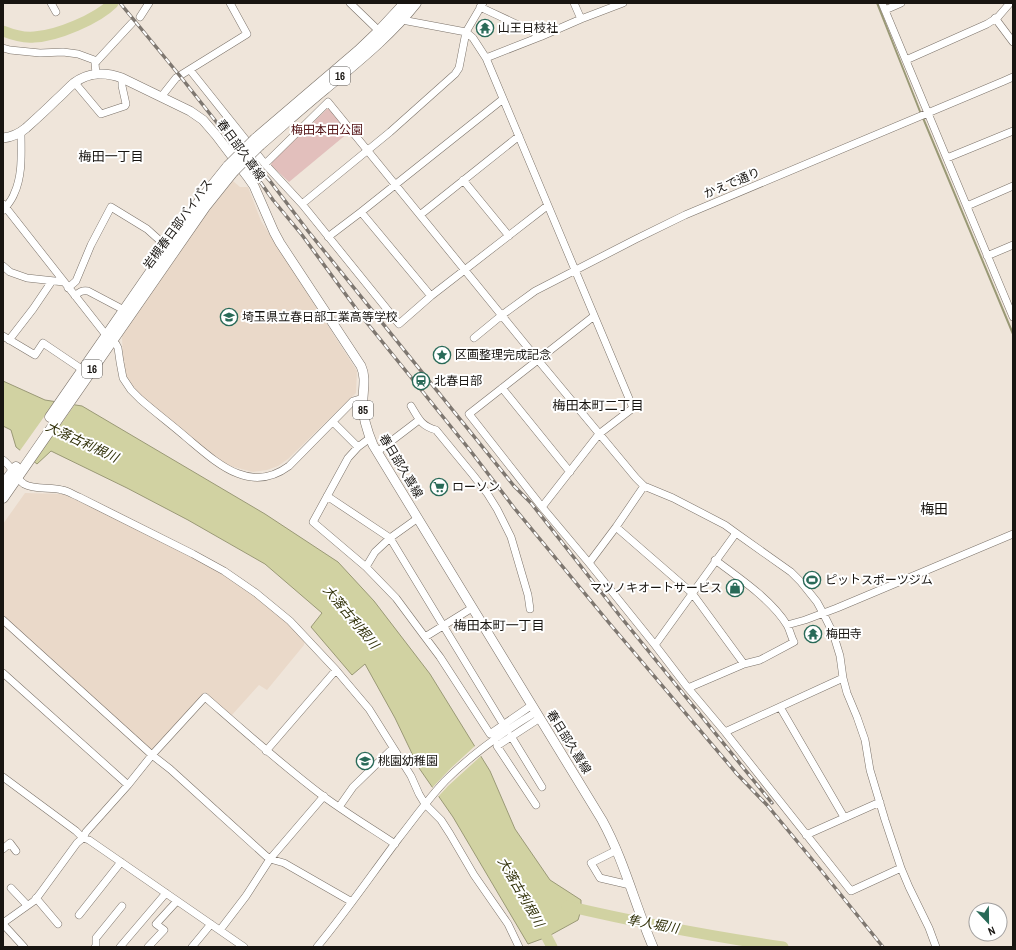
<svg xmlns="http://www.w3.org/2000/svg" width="1016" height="950" font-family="'Archivo Narrow','Noto Sans JP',sans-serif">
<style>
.built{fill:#ead9c9}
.green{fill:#e2bfbc}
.water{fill:#d1d2a2;stroke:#9a9976}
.pier{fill:#efe5da}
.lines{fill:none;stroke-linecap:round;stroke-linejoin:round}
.stream{stroke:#9a9976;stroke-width:2}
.river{stroke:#d1d2a2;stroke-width:11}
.minor-casing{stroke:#7b7269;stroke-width:8}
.major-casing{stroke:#7b7269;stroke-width:10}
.highway-casing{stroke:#7b7269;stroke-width:11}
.minor{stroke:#fff;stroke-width:7}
.major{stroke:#fff;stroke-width:9}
.highway{stroke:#fff;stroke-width:10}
.rail-casing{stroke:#7e7770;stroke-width:3.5}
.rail{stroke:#fff;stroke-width:2;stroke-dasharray:6;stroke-linecap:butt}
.highway-bridge-casing{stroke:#7b7269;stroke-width:11;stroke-linecap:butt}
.highway-bridge{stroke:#fff;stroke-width:10}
.labels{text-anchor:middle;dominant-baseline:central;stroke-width:4;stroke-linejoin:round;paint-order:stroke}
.shield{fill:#fff;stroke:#5d5b58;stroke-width:1}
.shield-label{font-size:11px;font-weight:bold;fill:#181511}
.poi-label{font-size:12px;fill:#181511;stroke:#fff;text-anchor:start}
.park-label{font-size:12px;fill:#521214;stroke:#fff}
.street-label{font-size:12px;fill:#181511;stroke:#fff}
.neighbourhood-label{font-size:13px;fill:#181511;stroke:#fff}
.water-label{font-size:13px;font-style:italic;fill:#313109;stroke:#fff}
.quarter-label{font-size:14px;fill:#181511;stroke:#fff}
</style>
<rect width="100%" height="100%" fill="#efe5da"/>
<!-- built -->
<path class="built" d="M233,181L240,187H248L261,221L357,371L356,393L288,459L278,466L267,470L253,472L234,467L221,462L144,399L134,388L126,376L123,363L122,335L197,226Z
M25,493L63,494L143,531L208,564L252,592L305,639L304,645L267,690L259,685L231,716L205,692L152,752L3,617V524Z"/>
<!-- green -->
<path class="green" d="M327,109H330L348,133L289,182L271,165L272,162Z"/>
<!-- water -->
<path class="water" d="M3,381L45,400L82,406L265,514L338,562L374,601L430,674L490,771L515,829L550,880L581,900V910L578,920L547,937L528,944L453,817L419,768L395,718L365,664L352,675L311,627L322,613L265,564L188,520L127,488L51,451L37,464L16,447L11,430L3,426Z"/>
<!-- pier -->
<path class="pier" d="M56,400L76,403L33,463L19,452Z
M476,745L482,755L448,786L437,798L431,789L451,768Z"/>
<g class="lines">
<!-- stream -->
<path class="stream" d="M877,3L921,114
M923,118L1013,334"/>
<!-- river -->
<path class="river" d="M3,31C13,35 23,38 34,37C57,36 97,19 113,3
M567,906C639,923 711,936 783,947
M541,926L552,947"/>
<defs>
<path id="minor" d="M51,3L56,12
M350,3L379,31
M574,3L581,19
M882,3L1013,317
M480,7L542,36
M885,10L901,3
M140,17L149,3
M995,18L1013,42
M402,20L466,32L473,38L486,58L633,408L599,434L542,507
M3,48L10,50L40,53L63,52L78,54L97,61
M486,58L542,36L581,19L623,3
M906,60L987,24L998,17L1010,3
M190,70L265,164L302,204L399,324L431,296L547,206
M96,74L95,63L132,23
M75,83L101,114L125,106L126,104L122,86V78
M161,97L176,78L247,34L230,3
M947,158L1013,131
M265,164L328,102L538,360L636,478L644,486L673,498L725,525L736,533L791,572L801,582L817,602L823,613L833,633L840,656L843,678L847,693L857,717L865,740L870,770L885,820L901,868L909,887L929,928L936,947
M463,180L509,236
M3,204L106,335L116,344L118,348L120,362L123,378L131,390L140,399C156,413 172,425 187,438C217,463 250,495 289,466L353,401L363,398
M302,204L390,132L455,74L459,68L466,32L483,3
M967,206L1013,186
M4,210C7,205 12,200 14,194C23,175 21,153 21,132
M361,212L431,296
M420,215L519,136
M328,237L361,212L503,99
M987,256L1013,245
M3,266L10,272L27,278L64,282
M68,288L76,281L91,245L111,207L147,229L167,247
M75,296C79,292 82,290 88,291L124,310
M594,316L469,414L542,507L589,563L655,645L688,688L725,732L851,891L901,868
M3,336L35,355L43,343L83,370
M474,338L502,315L535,291L636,239L685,215L1004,81L1013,77
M9,340L33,309L52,281
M502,388L570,472
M411,406C419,419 421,426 436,430L473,475L487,493L497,509L511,537L528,595L530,609
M333,422L358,447
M377,452L419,420
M3,460C12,466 15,478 24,484C34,490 51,487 62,490C68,491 74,495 79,497L193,554L224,571L256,593L290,621L336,670L369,709L411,776L419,794L425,804L441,820L450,834L474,875L508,924L519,947
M327,496L390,538L503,724
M418,518L390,538L375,552L366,567L396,598L425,637L472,608
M616,527L692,593L744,664
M589,563L616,527L644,486
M366,567L313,522L348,458L358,447L370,438
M3,620L152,755L170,769L266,856L270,859L284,863L352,902
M787,625L805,620L837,608L1013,534
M425,637L440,657L490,734L532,705
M655,645L736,533
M3,673L128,785
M688,688L744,664L760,660L794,642C791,637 790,630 787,625C772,600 738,577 715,560
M780,707L844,817
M725,732L843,678
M511,736L542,787
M266,751L336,670
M3,777L76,831L83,838L89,840L244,947
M536,805L497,746L540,718
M339,807L353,787L393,748
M806,835L880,802
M3,849L10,843L16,851
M617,850L591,863L600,878L630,885
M11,888L27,905
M36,898L58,924
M79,915L121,862
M3,923L34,901L39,895L77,843L83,838L86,832L128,785L152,755L205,697C244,731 282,765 323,796C346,813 371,828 395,844
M3,924L24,947
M220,930L246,896L270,859L324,796
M95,947L96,946V938L122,906
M120,947L166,893
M148,947L164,930L156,924L177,901
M192,947L211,924
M317,947C346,912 372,874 399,838C414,819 428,799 445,781C472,754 503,732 536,712"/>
<path id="major" d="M3,138C12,137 19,134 26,128C36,119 46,110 56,100C62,95 68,88 74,83C88,72 106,72 122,78L190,111L203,120L216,135L247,176L254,186L274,232L280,243L361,366C367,379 362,392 363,406C363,420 368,433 373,445L602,820C624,860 635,905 653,947"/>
<path id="highway" d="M255,139L358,51L379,31L405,3
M260,145C282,126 303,107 325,89C357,62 390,36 416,3
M50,417L199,202L228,166
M3,485L16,467
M3,498L205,207L233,172"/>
</defs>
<!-- minor casing -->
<use href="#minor" class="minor-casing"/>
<!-- major casing -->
<use href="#major" class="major-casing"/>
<!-- highway casing -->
<use href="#highway" class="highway-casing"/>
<!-- minor -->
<use href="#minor" class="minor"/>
<!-- major -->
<use href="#major" class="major"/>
<!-- highway -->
<use href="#highway" class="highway"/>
<defs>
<path id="rail" d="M120,3L180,76L233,143L273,200L302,235L363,318L469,449L515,509L610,624L737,774L767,805L820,869L883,947
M243,149L270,181L308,231L514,486L531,503L620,616L772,803"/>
</defs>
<!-- rail casing -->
<use href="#rail" class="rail-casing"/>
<!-- rail -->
<use href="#rail" class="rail"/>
<defs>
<path id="highway-bridge" d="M228,166L255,139
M233,172L260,145"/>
</defs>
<!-- highway-bridge casing -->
<use href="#highway-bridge" class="highway-bridge-casing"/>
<!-- highway-bridge -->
<use href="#highway-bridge" class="highway-bridge"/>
</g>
<!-- icons -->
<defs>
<symbol id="temple-ring" viewBox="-11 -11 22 22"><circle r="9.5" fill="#fff" stroke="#296a58" stroke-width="1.5"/><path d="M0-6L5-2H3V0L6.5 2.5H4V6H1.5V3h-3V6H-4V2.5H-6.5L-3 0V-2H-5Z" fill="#296a58"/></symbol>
<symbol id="school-ring" viewBox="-11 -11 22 22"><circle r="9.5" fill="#fff" stroke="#296a58" stroke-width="1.5"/><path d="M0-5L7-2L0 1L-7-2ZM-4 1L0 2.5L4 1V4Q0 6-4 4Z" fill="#296a58"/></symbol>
<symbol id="sight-ring" viewBox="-11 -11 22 22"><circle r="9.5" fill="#fff" stroke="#296a58" stroke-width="1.5"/><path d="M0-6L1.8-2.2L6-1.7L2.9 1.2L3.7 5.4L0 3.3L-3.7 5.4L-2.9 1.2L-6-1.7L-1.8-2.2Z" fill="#296a58"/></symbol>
<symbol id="station-ring" viewBox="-11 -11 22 22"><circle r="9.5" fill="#fff" stroke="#296a58" stroke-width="1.5"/><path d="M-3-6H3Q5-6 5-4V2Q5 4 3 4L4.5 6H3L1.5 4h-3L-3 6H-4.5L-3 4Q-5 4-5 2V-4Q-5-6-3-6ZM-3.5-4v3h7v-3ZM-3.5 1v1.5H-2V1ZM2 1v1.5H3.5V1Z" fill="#296a58"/></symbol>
<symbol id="supermarket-ring" viewBox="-11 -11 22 22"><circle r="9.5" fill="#fff" stroke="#296a58" stroke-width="1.5"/><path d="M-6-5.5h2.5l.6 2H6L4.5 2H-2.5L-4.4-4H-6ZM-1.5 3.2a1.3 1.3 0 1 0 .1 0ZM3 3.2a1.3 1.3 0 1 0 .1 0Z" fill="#296a58"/></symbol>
<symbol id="stadium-ring" viewBox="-11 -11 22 22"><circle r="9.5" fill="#fff" stroke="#296a58" stroke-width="1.5"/><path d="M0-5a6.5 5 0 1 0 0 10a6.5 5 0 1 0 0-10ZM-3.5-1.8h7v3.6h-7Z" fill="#296a58"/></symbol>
<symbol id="shop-ring" viewBox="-11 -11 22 22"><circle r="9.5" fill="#fff" stroke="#296a58" stroke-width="1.5"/><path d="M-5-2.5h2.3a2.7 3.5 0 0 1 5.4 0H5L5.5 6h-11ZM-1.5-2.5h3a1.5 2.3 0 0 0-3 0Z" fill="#296a58"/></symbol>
</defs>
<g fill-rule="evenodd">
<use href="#temple-ring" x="475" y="18" width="20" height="20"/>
<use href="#school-ring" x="219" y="307" width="20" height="20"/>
<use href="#sight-ring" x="432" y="345" width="20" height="20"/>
<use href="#station-ring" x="411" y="371" width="20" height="20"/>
<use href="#supermarket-ring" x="429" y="477" width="20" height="20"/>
<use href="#stadium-ring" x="802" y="570" width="20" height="20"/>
<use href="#shop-ring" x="725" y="578" width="20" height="20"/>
<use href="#temple-ring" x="803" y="624" width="20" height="20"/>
<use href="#school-ring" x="355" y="751" width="20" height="20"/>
</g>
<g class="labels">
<!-- shield labels -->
<g class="shield">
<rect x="330" y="67" width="20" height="18" rx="3"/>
<rect x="82" y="360" width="20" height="18" rx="3"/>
<rect x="353" y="401" width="20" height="18" rx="3"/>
</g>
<g class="shield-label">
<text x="340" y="76">16</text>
<text x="92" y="369">16</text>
<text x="363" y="410">85</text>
</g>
<!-- poi labels -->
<g class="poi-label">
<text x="498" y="28">山王日枝社</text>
<text x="242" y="317">埼玉県立春日部工業高等学校</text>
<text x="455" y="355">区画整理完成記念</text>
<text x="434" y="381">北春日部</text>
<text x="452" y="487">ローソン</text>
<text x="825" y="580">ピットスポーツジム</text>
<text x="722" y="588" text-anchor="end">マツノキオートサービス</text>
<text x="826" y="634">梅田寺</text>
<text x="378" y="761">桃園幼稚園</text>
</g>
<!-- park labels -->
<g class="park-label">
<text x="327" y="130">梅田本田公園</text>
</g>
<!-- street labels -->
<g class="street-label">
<text transform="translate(241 150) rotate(54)">春日部久喜線</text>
<text transform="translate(732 183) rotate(-23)">かえで通り</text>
<text transform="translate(178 224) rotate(-54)">岩槻春日部バイパス</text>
<text transform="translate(401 466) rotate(59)">春日部久喜線</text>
<text transform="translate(569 742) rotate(58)">春日部久喜線</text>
</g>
<!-- neighbourhood labels -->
<g class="neighbourhood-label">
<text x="111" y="156">梅田一丁目</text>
<text x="598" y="405">梅田本町二丁目</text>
<text x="499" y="625">梅田本町一丁目</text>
</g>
<!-- water labels -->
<g class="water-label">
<text transform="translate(82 442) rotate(25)">大落古利根川</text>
<text transform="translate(351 617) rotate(50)">大落古利根川</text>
<text transform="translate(521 892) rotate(60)">大落古利根川</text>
<text transform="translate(653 924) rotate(10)">隼人堀川</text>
</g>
<!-- quarter labels -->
<g class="quarter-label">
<text x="934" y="509">梅田</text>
</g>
</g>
<!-- border -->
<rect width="1016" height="950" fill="none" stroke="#181511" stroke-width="8"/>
<!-- north arrow -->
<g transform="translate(988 922) rotate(158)"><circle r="19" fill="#ffffff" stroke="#a3a1a0"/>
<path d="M0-3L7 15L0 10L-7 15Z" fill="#296a58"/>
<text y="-6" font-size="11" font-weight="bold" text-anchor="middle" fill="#181511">N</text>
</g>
</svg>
